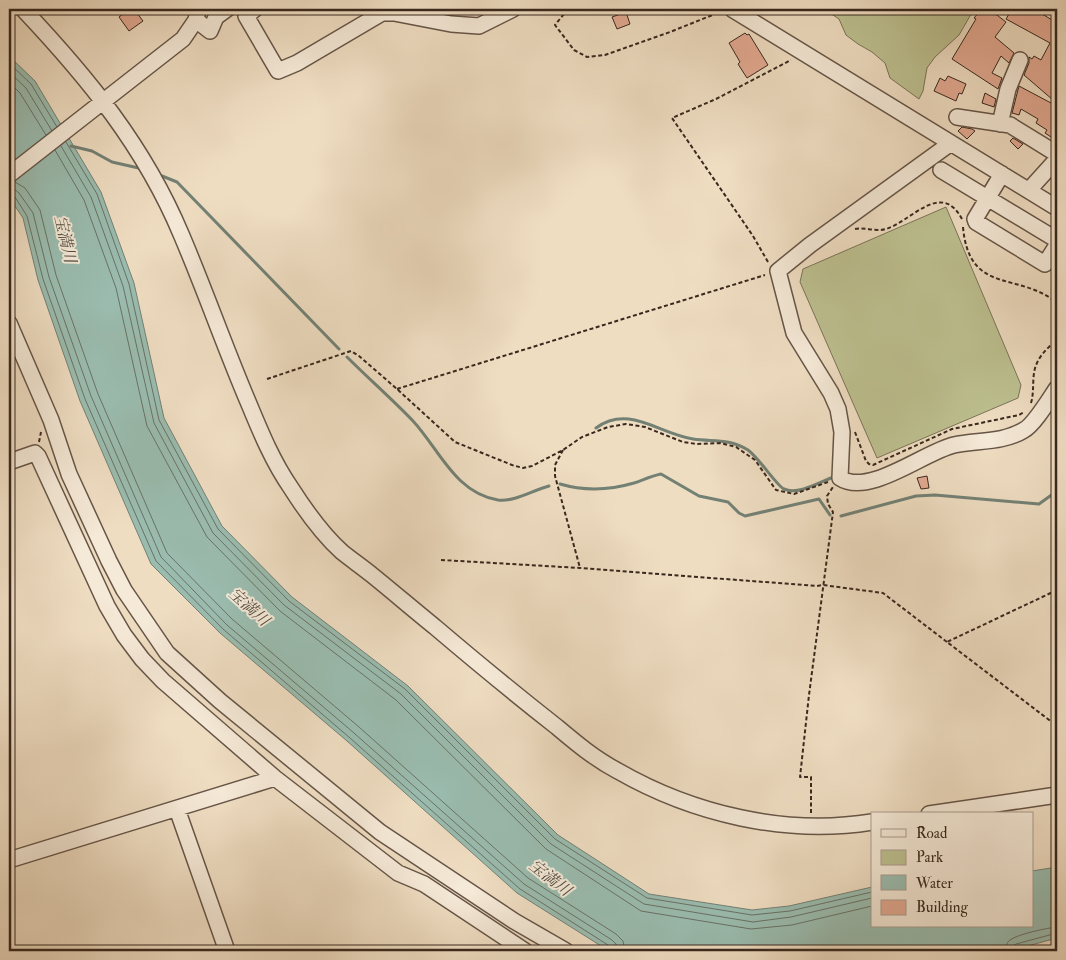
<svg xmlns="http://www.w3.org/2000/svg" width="1066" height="960" font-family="'IM FELL Double Pica','Noto Serif JP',serif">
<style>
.green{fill:#bdc090;stroke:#7a7457}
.water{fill:#9abcaf;stroke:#738175}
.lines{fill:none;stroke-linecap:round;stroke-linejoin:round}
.shore{stroke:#697266;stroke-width:1}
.stream{stroke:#738175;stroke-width:3}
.building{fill:#e3a991;stroke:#38281e}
.minor-casing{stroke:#665547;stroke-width:18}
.path{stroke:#38281e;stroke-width:2;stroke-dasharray:4 2.5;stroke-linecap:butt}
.minor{stroke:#f5e9d7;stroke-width:15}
.labels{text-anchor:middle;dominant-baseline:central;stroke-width:4;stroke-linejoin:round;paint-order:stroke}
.water-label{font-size:16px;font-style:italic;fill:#504d42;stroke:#f5e9d7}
</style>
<rect width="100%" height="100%" fill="#efddc2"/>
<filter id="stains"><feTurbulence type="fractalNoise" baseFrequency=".004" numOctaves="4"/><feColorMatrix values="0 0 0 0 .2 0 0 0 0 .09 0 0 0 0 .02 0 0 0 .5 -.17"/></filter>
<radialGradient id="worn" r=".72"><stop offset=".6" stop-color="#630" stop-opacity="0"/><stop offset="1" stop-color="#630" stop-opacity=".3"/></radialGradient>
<!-- green -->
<path class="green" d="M824,9H974L959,35L935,57L927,68L923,91L919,99L890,78L885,63L872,52L858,44L846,35L839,19Z
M946,207L1021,385L1018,398L877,458L800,282L803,269Z"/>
<!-- water -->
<path class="water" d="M9,56L35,81L101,192L134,283L164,418L222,526L292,597L408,686L558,835L649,894L752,910L789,906L872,887V926H1032V871L1057,867V938L1009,951H609L517,893L347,741L220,633L151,564L80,401L38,280L23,218L9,197Z"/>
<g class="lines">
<!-- shore -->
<path class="shore" d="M9,63L31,84L57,127
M9,72L26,88L52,131
M9,82L20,93L46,135
M66,142L97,194L129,284L159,420L218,529L289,601L405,689L555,839L647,898L752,915L790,911L872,892
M61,146L91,197L123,286L154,423L213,533L284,605L401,694L551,844L644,904L753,922L791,917L872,898
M55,150L84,200L116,288L147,426L207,537L280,611L396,700L546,849L641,911L751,929L792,925L872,906
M15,182L25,188L40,210L56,275L98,394L167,553L232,619L359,727L528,878L616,934L623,941L625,951
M9,189H14L19,193L33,213L49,277L91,396L161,557L227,625L354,733L524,884L612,940L616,944L617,951
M9,195L15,197L27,216L43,279L85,399L156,561L223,629L350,738L520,889L608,945L611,951
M1005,951C1006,947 1006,943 1010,940C1018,934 1047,928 1057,927
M1012,951V947L1016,944L1057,933"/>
<!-- stream -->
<path class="stream" d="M71,146L92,151L112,162L143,169
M162,176L177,182L339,349
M347,357C369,379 392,399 413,421C439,449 455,493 498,500C515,502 533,490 549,486
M596,428C629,404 659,434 693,439C714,442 728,438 748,450C759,458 777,486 784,489C798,495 818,483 831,478
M560,484C584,491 610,490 634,483C643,480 651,476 661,474L699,496L728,502L739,513L745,516L819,499L830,515
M841,516L916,496L935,495L1039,504L1057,491"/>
</g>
<!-- building -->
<path class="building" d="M130,9H134L143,21L129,31L119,17Z
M982,9H989L1006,22L995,37L1014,53L1009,63L1001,56L992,73L1002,78L998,89L952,59L976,19L974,18Z
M1012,9H1034L1057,23V141L1045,133L1047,130L1036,123L1038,119L1021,109L1019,115L1012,113L1019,86L1051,103L1053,100L1024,75L1029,63V57L1032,59L1034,56L1041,60L1050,43L1006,19Z
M626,12L630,24L617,29L612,17Z
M745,33L747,35L749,34L768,65L747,78L738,64L740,62L729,43Z
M948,76L966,84L962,94L959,93L956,101L934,91L940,78L945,81Z
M985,93L996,99L994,107L982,103Z
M962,127L972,129L975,131L967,139L958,131Z
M1013,138L1023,144L1018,149L1010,141Z
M927,476L929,488L921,489L917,478Z"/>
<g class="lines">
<defs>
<path id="minor" d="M23,9C88,78 144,146 181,234C205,290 225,348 249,404C261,433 273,462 291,488C305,510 322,534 342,552C352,560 362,567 372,575C393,592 414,610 435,627C475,661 515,694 557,727C576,743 595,759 618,771C693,814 786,836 872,822
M255,9L246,16L278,71L297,63L382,13H394L451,24L479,26L513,9
M732,9L1057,208
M196,20L210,31L216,17L227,9
M957,117L1010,125L1057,154
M1000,124L1008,89L1020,60
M951,143L810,245L778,271L794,333L831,393L838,409L842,432L840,478C869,497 924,452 954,445C977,440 1003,443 1024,430C1034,425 1050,398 1057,388
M941,170L1057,240
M1002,174L975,219L976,222L1045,264L1057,245
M9,175L183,39L196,20L198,9
M1029,190L1057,159
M9,323L51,420L69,474L109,561L124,590L167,653L220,701L380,832L514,921L566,951
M9,462L35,453L38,456L107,606L124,635L142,659L163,681L275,778L398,873L424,884L525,951
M177,809L227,951
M929,814L1057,795
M9,860L275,778"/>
</defs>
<!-- minor casing -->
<use href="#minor" class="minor-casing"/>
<!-- path -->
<path class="path" d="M568,9L555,25L574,50L587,57L605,55L670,32L720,12
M963,227C969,296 1019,271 1057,303
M855,229C865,227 875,232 886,229C912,221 941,180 962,219
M768,262L753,236L672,118L716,99L791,60
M267,379L351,351L359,356L397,389L455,442L512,465L523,468L532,466L563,450L582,437L608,427L626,424L645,427L683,442L697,444L720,443L736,447L755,460L776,490L794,494L828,482
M397,389L765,275
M1031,403C1035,390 1031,375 1037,363C1041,353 1051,346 1057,338
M855,432L866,461L869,464L873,465L952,429L1019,415L1024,412
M39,442L41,432
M563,450L555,465V476L580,568
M441,560L580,568L817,586L823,585L883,593L947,642
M1057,590L947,642L1057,726
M811,813V777H800L809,695L833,512L828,504L827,496L833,487"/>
<!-- minor -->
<use href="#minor" class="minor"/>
</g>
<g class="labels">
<!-- water labels -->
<g class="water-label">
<text transform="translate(65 239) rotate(77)">宝満川</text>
<text transform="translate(249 607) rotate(42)">宝満川</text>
<text transform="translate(550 878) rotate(38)">宝満川</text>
</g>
</g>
<!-- margin -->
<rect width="1066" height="960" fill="none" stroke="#efddc2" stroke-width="30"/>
<rect x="10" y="10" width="1046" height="940" fill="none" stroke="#38281e" stroke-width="2.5"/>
<rect x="15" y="15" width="1036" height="930" fill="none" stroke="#38281e"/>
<!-- legend -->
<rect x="871" y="812" width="162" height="115" fill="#f5e9d7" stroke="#a99c8d"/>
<rect x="881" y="829" width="25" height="8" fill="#f5e9d7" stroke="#a99c8d"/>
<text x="916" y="838" font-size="15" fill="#38281e">Road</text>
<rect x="881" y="850" width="25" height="15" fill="#bdc090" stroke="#a99c8d"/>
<text x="916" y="862" font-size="15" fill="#38281e">Park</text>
<rect x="881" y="875" width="25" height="15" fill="#9abcaf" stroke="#a99c8d"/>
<text x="916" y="888" font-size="15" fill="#38281e">Water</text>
<rect x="881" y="900" width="25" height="15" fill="#e3a991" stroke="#a99c8d"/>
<text x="916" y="912" font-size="15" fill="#38281e">Building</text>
<rect width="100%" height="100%" filter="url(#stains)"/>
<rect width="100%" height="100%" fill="url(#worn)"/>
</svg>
